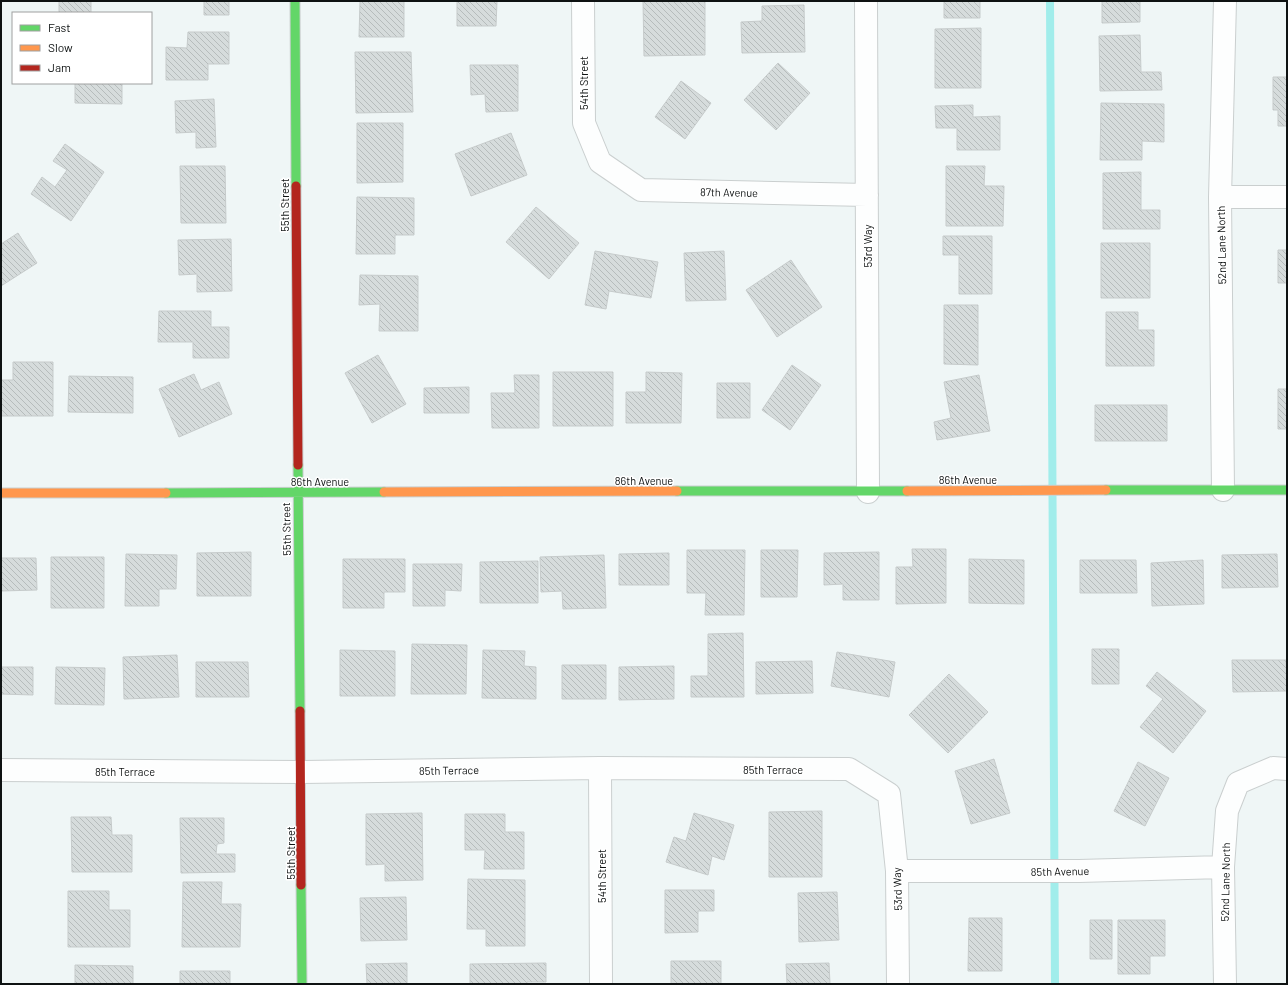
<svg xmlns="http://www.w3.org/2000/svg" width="1288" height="985" font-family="Barlow,sans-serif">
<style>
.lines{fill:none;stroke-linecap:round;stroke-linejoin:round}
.stream{stroke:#a1edeb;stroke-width:8}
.building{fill:url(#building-back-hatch);stroke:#c6cbcb}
.street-casing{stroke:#cacfcf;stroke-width:24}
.fast-casing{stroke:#cacfcf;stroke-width:11}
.slow-casing{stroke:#cacfcf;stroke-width:11}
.jam-casing{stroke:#cacfcf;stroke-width:11}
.street{stroke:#fdfefe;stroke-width:22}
.fast{stroke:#63d668;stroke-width:9}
.slow{stroke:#ff974d;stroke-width:9}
.jam{stroke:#b3261e;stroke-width:9}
.labels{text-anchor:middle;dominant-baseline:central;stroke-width:3;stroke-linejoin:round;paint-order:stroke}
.street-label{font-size:11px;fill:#0e1212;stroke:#fff}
</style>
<defs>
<pattern id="building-back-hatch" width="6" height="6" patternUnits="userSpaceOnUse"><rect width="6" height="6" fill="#d6dcdc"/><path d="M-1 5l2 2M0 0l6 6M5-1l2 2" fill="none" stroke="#b6bcbc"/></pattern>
</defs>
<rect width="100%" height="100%" fill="#eff6f6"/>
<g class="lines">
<!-- stream -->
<path class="stream" d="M1050,1L1055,984"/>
</g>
<!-- building -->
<path class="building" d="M59,1H91V13H59Z
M204,1H229V15H204Z
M360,1H404V37H359Z
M457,1H497L496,26H457Z
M643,1H705V55L644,56Z
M944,1H980V18H944Z
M1102,1H1140V22L1102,23Z
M804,5L805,52L742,53L741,22L762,21V6Z
M981,28V88H935V29Z
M188,32H229V64H208V80H166V47L187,48Z
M1140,35L1141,72H1161L1162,90L1100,91L1099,36Z
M355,52H411L413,112L356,113Z
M778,63L810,93L776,130L744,100Z
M470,65H518V111L486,112L485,94L471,95Z
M1273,77H1287V126H1278V110H1273Z
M681,81L711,103L685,139L655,117Z
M75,83H122V104L75,103Z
M214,99L216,147L196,148V132L176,133L175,101Z
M1101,103L1164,104V142L1142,141V160H1100Z
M973,105V117L1000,116V150H957V128H936L935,106Z
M357,123H403V182L357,183Z
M511,133L527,175L471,196L455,154Z
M65,144L104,172L71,221L31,194L42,177L55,187L67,170L53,161Z
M180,166H225L226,223H181Z
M946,166H985L984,186H1004L1003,226H946Z
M1141,172V210H1160V229H1103V173Z
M357,197L414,198V235H395V254H356Z
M536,207L579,243L549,279L506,242Z
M18,233L37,263L1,286V244Z
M943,236H992V294H959V255H943Z
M231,239L232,291L197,292V274L179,275L178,240Z
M1101,243H1150V298H1101Z
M1278,250H1287V283H1278Z
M595,251L658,262L651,298L609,291L606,309L585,305Z
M724,251L726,300L686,301L684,253Z
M791,260L822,307L777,337L746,290Z
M360,275L418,276V331H379L380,304L359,305Z
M944,305H978V365L944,364Z
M159,311H211V327H229V358H193V342H158Z
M1106,312H1138V330H1154V366H1106Z
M378,355L406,404L372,423L345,373Z
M13,362H53V416H1V380H13Z
M792,365L821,385L790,430L762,410Z
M553,372H613V426H553Z
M646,372L682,373L681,423H626V392H646Z
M194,374L201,390L219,382L232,414L179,437L159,389Z
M514,375H539V428H492L491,393H515Z
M979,375L990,431L937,440L934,422L951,418L944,382Z
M69,376L133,377V413L68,412Z
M717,383H750V418H717Z
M469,387V413H424V388Z
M1278,389H1287V429H1278Z
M1095,405H1167V441H1095Z
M912,549H946V603L896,604V567H913Z
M687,550H745L744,615H705L706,593H687Z
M761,550H798L797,597H761Z
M251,552V596H197V553Z
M879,552V600H843V584L824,585V553Z
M669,553V585H619V554Z
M126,554L177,555L176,589H159V606H125Z
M1277,554L1278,587L1222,588V555Z
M604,555L606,608L563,609L562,591L541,592L540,557Z
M51,557H104V608H51Z
M1,558H36L37,590L1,591Z
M343,559H405V592H384V608H343Z
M969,559L1024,560V604L969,603Z
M1080,560H1136L1137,593H1080Z
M1203,560L1204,604L1152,606L1151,563Z
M538,561V603H480V562Z
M413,564H462L461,591L445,590V606H413Z
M743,633L744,697H691V676H708V634Z
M412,644L467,645L466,694H411Z
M1092,649H1119V684H1092Z
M340,650L395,651V696H340Z
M483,650L525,651L524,666L536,667V699L482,698Z
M837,652L895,662L889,697L831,686Z
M177,655L179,697L124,699L123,657Z
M1232,660H1286L1287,691L1233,692Z
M812,661L813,693L756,694V662Z
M196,662H248L249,697H196Z
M562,665H606V699H562Z
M674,666V699L619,700V667Z
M1,667H33V695L1,694Z
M56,667L105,668L104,705L55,704Z
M1157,672L1206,711L1173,753L1140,727L1163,699L1146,686Z
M949,674L988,712L948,753L909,715Z
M994,759L1010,813L971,824L955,771Z
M1138,762L1169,778L1145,826L1114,811Z
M822,811V877H769V812Z
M422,813L423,880L385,881V864L366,865V814Z
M694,813L734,825L724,860L712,856L708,875L666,862L674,837L686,841Z
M465,814H505V832H524V869H484L485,850H465Z
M71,817H111L112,835H132V872H72Z
M180,818H224V843L217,844L216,854H235V872L181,873Z
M468,879L525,880V946H486V929H467Z
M183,882H222L221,904H241L240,947H182Z
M665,890H714V911H698V932L665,933Z
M68,891H109V910H130V947H68Z
M837,892L839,940L799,942L798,893Z
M406,897L407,940L361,941L360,898Z
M969,918H1002V971H968Z
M1090,920H1112V959H1090Z
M1118,920H1165V956H1150V974H1118Z
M671,961H721V984H671Z
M407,963V984H367L366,964Z
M546,963V982H527V984H470V964Z
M829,963L830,984H787L786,964Z
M75,965L133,966V984H75Z
M180,971H230V984H180Z"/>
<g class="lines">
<defs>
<path id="street" d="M583,1L584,123L600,162L641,190L867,195
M866,1L868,492
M1220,197H1287
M1223,490L1220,197L1225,1
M600,768L601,984
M1,770L302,772L600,768L849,769L889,794L897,871L898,984
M897,871H1079L1223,867
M1225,984L1223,867L1227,811L1238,783L1273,768L1287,769"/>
<path id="fast" d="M295,1L296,186
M298,465L300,711
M1106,490H1287
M677,491H907
M166,493L384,492
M301,885L302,984"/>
<path id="slow" d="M907,491L1106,490
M384,492L677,491
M1,493H166"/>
<path id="jam" d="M296,186L298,465
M300,711L301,885"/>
</defs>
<!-- street casing -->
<use href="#street" class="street-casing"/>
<!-- fast casing -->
<use href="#fast" class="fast-casing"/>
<!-- slow casing -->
<use href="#slow" class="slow-casing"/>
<!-- jam casing -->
<use href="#jam" class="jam-casing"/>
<!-- street -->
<use href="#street" class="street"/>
<!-- fast -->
<use href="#fast" class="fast"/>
<!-- slow -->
<use href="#slow" class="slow"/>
<!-- jam -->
<use href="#jam" class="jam"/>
</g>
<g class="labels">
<!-- street labels -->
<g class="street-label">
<text transform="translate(583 83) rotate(-90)">54th Street</text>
<text transform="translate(729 192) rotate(1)">87th Avenue</text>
<text transform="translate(284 205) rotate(-90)">55th Street</text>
<text transform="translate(1221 245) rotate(-91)">52nd Lane North</text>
<text transform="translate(867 246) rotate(-90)">53rd Way</text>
<text x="968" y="479">86th Avenue</text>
<text x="644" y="480">86th Avenue</text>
<text x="320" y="481">86th Avenue</text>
<text transform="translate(286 529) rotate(-91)">55th Street</text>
<text x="773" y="769">85th Terrace</text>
<text transform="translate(449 770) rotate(-1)">85th Terrace</text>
<text x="125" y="771">85th Terrace</text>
<text transform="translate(290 853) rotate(-90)">55th Street</text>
<text transform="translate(1060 871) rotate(-1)">85th Avenue</text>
<text transform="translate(601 876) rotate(-90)">54th Street</text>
<text transform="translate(1225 882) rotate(-89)">52nd Lane North</text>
<text transform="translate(897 889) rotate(-92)">53rd Way</text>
</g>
</g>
<!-- border -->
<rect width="1288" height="985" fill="none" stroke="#0e1212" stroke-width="4"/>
<!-- legend -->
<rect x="12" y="12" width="140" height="72" fill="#ffffff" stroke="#9fa0a0"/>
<rect x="20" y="25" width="20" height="6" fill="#63d668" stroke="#9fa0a0"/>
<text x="48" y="32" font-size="12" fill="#0e1212">Fast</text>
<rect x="20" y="45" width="20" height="6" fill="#ff974d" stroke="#9fa0a0"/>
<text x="48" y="52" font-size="12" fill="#0e1212">Slow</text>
<rect x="20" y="65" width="20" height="6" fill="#b3261e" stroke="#9fa0a0"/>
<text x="48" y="72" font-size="12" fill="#0e1212">Jam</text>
</svg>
